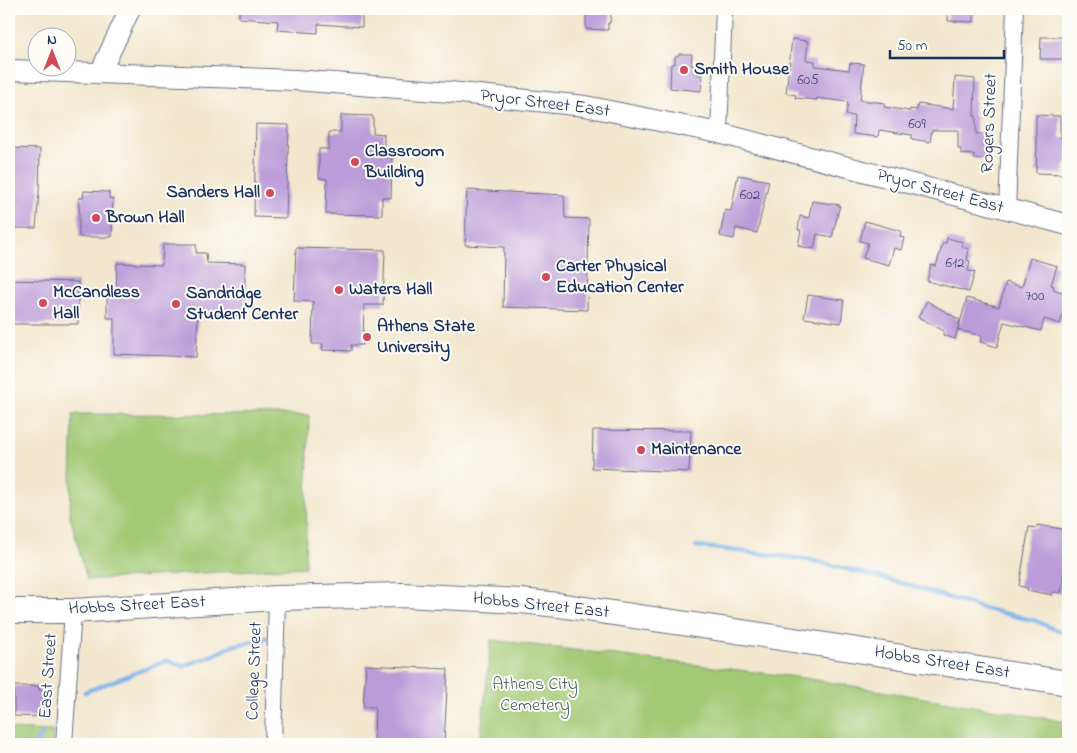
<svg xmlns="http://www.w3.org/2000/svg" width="1077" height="753" font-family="'Indie Flower',sans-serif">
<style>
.green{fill:#a2c974;stroke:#5e7c69}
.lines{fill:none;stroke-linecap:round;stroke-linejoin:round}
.stream{stroke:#7bb0e9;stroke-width:4.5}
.building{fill:#bb9bd8}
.minor-casing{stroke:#666f85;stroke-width:18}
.tertiary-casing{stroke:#666f85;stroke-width:22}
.secondary-casing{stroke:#666f85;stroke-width:26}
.minor{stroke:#fff;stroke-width:16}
.tertiary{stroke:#fff;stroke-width:20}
.secondary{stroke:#fff;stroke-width:24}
.poi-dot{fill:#d1495b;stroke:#fdfcf7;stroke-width:2}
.labels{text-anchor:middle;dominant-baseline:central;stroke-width:4;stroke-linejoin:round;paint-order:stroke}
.number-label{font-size:15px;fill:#434a7c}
.poi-label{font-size:18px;font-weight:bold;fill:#1b2f5e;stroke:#fdfcf7;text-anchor:start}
.street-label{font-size:18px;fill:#1b2f5e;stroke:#fdfcf7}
.park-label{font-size:18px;fill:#445d65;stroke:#fdfcf7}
</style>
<rect width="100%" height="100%" fill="#fdfcf7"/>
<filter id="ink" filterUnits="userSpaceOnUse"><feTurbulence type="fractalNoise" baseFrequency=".02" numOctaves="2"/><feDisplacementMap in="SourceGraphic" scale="10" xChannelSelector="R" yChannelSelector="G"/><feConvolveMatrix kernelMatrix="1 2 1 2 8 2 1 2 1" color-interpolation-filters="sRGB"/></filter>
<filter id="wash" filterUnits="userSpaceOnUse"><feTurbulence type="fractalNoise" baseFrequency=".0096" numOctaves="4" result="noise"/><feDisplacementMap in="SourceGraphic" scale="20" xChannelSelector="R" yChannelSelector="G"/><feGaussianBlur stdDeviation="1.12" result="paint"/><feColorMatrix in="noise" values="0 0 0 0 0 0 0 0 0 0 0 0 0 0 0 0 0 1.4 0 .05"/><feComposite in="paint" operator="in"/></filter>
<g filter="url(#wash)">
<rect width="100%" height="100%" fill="#f2e7ce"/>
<!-- green -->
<path class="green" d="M73,414L309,415L305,567L87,580L70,516Z
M491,640L804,678L1068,722V744H480Z
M9,729L53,731L52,744H9Z"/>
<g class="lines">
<!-- stream -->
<path class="stream" d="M696,546L811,560L905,584L978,607L1036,621L1068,635
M85,692L166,661L184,666L209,657L232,646L267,638
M35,744L36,741L42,735"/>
</g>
<g id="blocks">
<!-- building -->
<path class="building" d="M239,9H362V27L318,24V33L277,30L278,21L239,18Z
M586,9H611L610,23H608V30L586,29Z
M948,9H974V22L948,21Z
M1041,37H1068V59H1040Z
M792,39L808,41L806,60L815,61V66L849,70L850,63L864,64L860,100L885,103L884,107L910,111V109L917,110L918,104L953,109L955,77L975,79L974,116H976V134H986V137H989V152H986V159H974V155L961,154V149H958V130H932L930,142L912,139V135L879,130L878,137L853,134L854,116L846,115L848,102L817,98V100L795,98L796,95L786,93Z
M679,54H692L691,65L698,66V75H702L701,91L670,88L671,64H675V56H678Z
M341,115L373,116V133L384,134V151H392L391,198L382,197V215L326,214L327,179L319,178V149H329V132H341Z
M1036,115L1060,116V138H1068V153H1067V163H1065L1064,174L1036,173L1037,143H1036Z
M256,124L289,125L286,218L254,217Z
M9,148L40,149L39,193L36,228H9Z
M738,175L769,181L757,233L736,228L734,239L720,236L725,210L731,211Z
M467,190L564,195L565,218L589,219L587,310L503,307L504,247L465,245Z
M84,191L109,192V198L113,199L112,237H79V198H83Z
M812,201L840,205L832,237L817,234L814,249L798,246L801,230H798L800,216L809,218Z
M865,221L901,231L900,237L904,238L901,250L894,248L889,265L863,258L868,243L860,241Z
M947,238L963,242L962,247L969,249L967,260L970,261L968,271L975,272L969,292L927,281L931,265L936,266L943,243H946Z
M163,244H196V253H206L207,263L245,264V316L198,313L196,357L114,354V318H107V296H116L117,263L162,265Z
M296,248L385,250L383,305H364L363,345H351V351L322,350L323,344H312L313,302L294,301Z
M1030,258L1057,266L1051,285L1054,286L1053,289L1068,294V298L1060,324L1044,319L1041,331L1004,322L997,347L980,342L982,336L958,330L967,298L999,307L1006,282L1022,287Z
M9,280L78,282V324H9Z
M808,295L844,300L841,323L804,318Z
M927,301L960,320L955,339L943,335L944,331L918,317Z
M593,430L691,431L689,472L592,468Z
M1037,525L1062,529V533L1068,534V547L1061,593L1052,592V595L1027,590L1028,588L1019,586L1029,527L1037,528Z
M366,665L448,669L444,744H374L375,707H363Z
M14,686H39V690H48V717L14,716Z"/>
</g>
</g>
<g filter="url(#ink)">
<use href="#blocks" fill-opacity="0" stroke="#666f85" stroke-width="1"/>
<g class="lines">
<defs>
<path id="minor" d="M719,133L724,9
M1007,210L1015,9
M64,744L73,611
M273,744L277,598"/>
<path id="tertiary" d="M9,70L295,80L450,92L585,106L719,133L1068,225
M100,73L130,9"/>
<path id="secondary" d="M9,611H73L277,598L402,595L521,601L558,605L756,634L1068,683"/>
</defs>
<!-- minor casing -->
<use href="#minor" class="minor-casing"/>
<!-- tertiary casing -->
<use href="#tertiary" class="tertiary-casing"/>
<!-- secondary casing -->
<use href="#secondary" class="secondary-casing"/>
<!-- minor -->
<use href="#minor" class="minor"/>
<!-- tertiary -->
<use href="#tertiary" class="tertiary"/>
<!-- secondary -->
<use href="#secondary" class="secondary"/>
</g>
</g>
<!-- markers -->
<g class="poi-dot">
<circle cx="684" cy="70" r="5"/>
<circle cx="355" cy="162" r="5"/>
<circle cx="270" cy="193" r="5"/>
<circle cx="96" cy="218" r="5"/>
<circle cx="546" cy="277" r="5"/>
<circle cx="339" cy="290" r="5"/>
<circle cx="43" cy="303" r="5"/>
<circle cx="176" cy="304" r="5"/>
<circle cx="367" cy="337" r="5"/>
<circle cx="641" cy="450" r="5"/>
</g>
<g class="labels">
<!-- number labels -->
<g class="number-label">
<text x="808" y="80">605</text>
<text x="917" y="124">609</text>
<text x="750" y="195">602</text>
<text x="955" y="263">612</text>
<text x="1035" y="296">700</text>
</g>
<!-- poi labels -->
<g class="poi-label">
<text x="694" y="70">Smith House</text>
<text x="365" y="152">Classroom<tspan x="365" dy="21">Building</tspan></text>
<text x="260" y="193" text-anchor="end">Sanders Hall</text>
<text x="106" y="218">Brown Hall</text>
<text x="556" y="267">Carter Physical<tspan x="556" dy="21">Education Center</tspan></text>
<text x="349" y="290">Waters Hall</text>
<text x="53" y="293">McCandless<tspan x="53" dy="21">Hall</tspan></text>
<text x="186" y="294">Sandridge<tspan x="186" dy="21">Student Center</tspan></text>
<text x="377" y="327">Athens State<tspan x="377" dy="21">University</tspan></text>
<text x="651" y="450">Maintenance</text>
</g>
<!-- street labels -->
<g class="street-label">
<text transform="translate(545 104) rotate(7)">Pryor Street East</text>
<text transform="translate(990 123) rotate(-88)">Rogers Street</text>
<text transform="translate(940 192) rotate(15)">Pryor Street East</text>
<text transform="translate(137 606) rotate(-3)">Hobbs Street East</text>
<text transform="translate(541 606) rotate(6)">Hobbs Street East</text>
<text transform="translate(942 663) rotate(9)">Hobbs Street East</text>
<text transform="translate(255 671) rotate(-88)">College Street</text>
<text transform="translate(49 676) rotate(-86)">East Street</text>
</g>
<!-- park labels -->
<g class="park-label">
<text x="535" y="685">Athens City<tspan x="535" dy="21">Cemetery</tspan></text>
</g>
</g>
<!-- margin -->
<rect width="1077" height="753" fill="none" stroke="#fdfcf7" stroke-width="30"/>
<!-- north arrow -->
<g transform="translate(52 52)"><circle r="24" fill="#fdfcf7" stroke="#a3aaba"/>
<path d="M0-4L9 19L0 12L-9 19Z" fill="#d1495b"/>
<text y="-8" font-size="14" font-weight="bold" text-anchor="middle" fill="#1b2f5e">N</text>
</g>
<!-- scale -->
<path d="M890 50v8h114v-8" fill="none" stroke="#1b2f5e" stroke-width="2.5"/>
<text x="897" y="50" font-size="15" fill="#1b2f5e" stroke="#fdfcf7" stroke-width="4" paint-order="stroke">50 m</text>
</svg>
